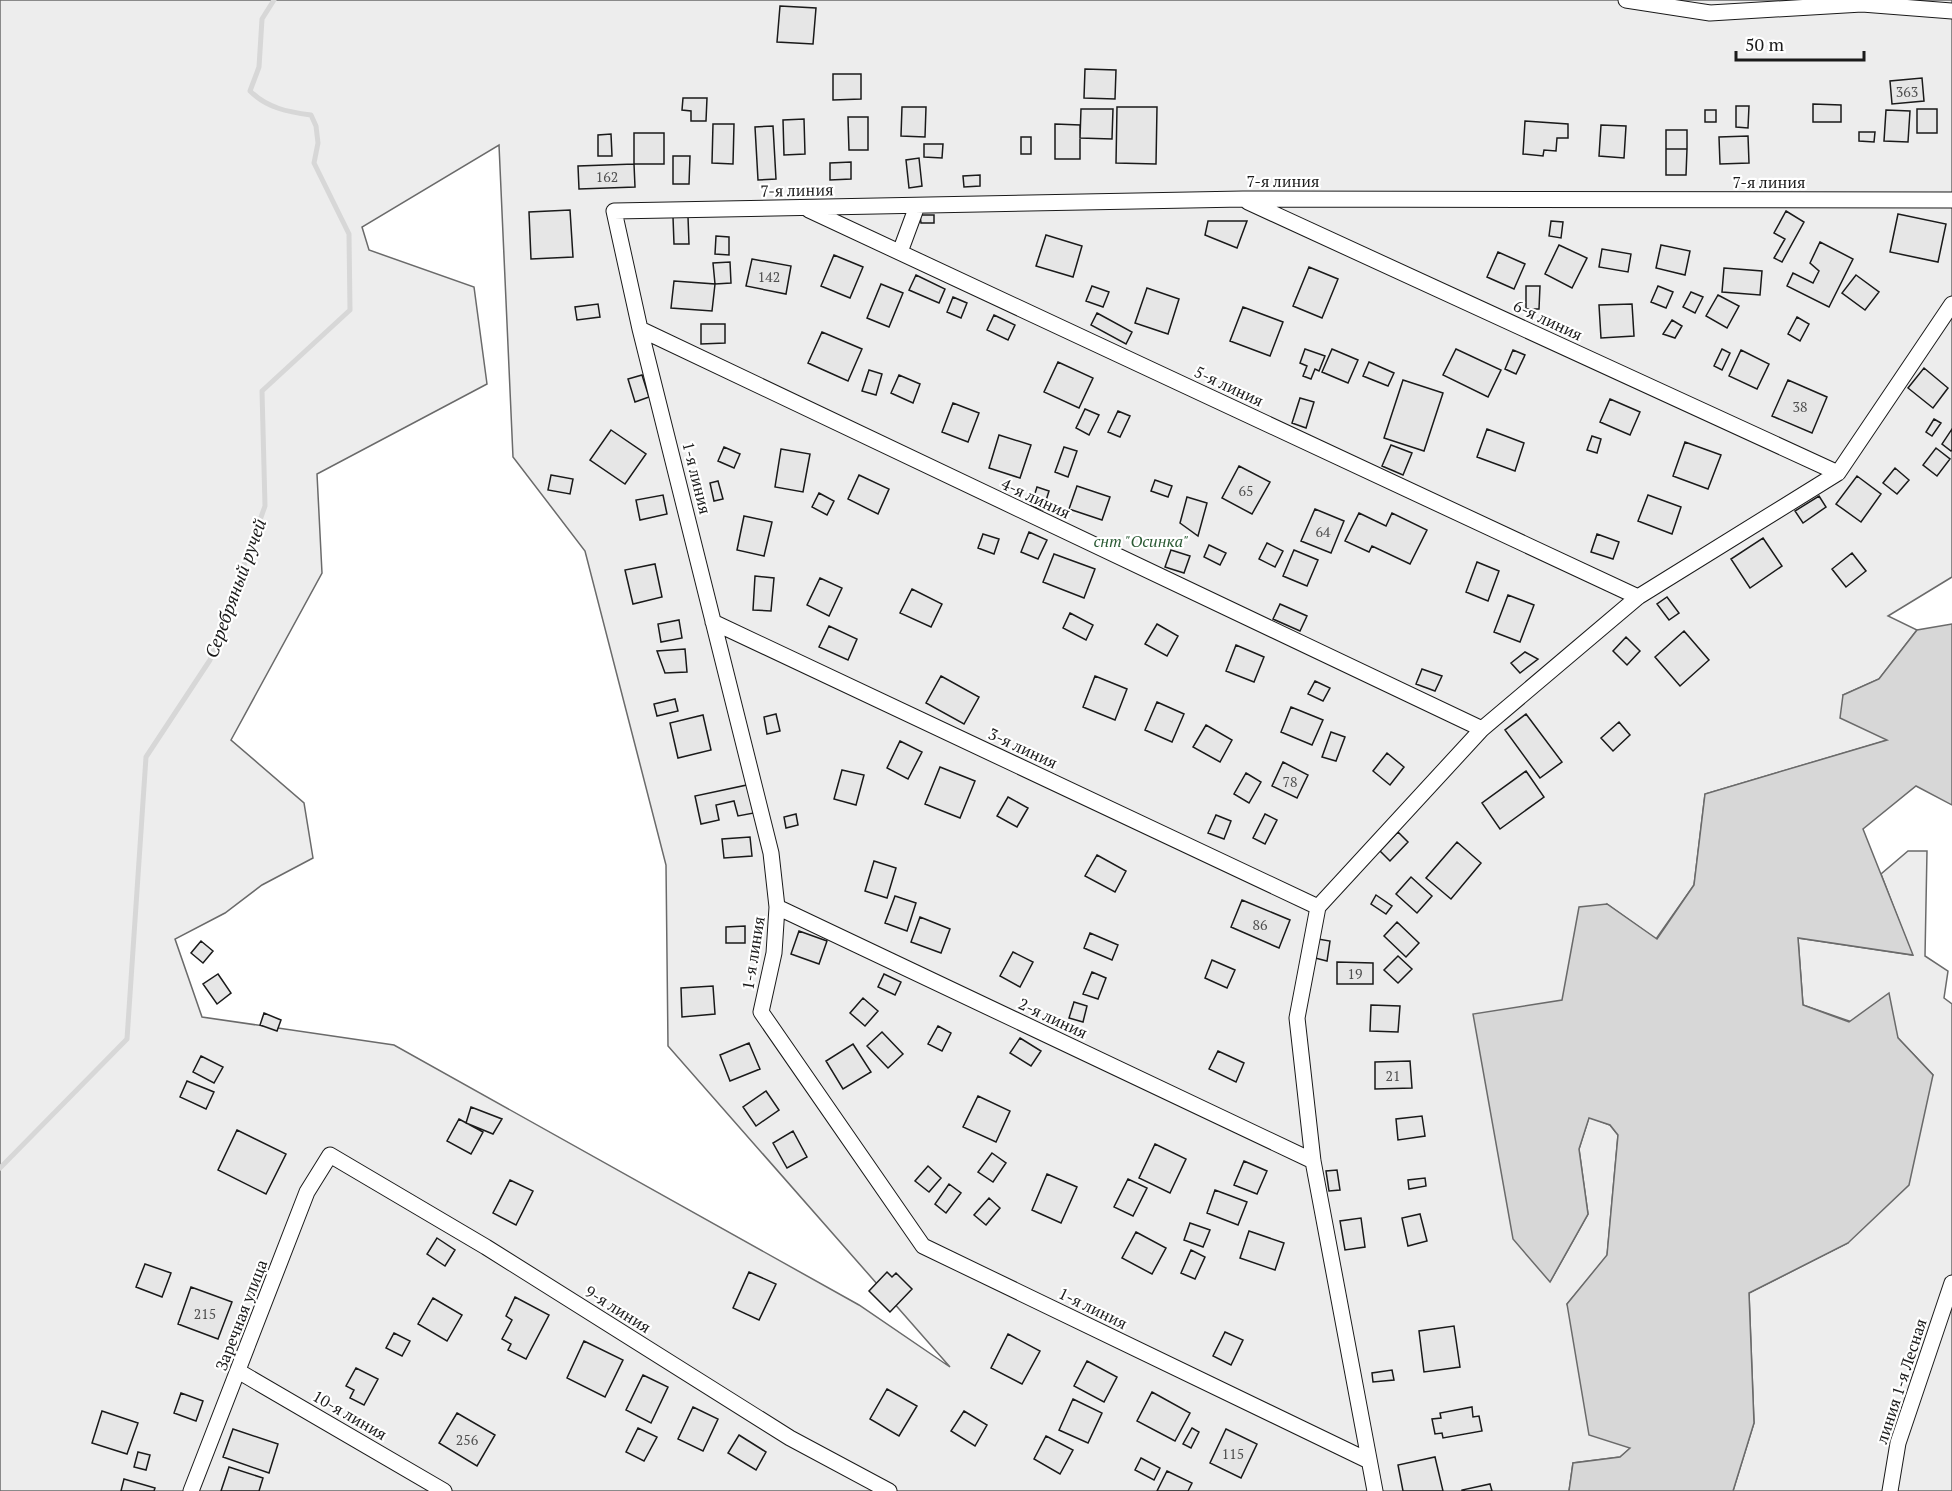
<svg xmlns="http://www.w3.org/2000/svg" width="1952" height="1491" font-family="'PT Serif',serif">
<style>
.built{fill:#ededed;stroke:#6a6a6a;stroke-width:1.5;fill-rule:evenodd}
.water{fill:#d7d7d7;stroke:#6a6a6a;stroke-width:1.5}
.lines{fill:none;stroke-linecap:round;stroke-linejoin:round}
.stream{stroke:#d7d7d7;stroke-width:5}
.building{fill:#e6e6e6;stroke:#1a1a1a;stroke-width:1.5}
.street-casing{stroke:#1a1a1a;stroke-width:17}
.street{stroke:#fff;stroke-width:15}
.labels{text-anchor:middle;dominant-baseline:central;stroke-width:4.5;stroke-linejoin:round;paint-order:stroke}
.number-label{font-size:14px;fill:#4d4d4d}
.street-label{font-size:16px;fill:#1a1a1a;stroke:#fff}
.park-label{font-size:16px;font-style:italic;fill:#2b5a34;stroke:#fff}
.water-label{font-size:18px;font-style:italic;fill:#1a1a1a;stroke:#fff}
</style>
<rect width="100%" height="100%" fill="#fff"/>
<!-- built -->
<path class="built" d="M0,0H1952V577L1888,616L1917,630L1879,679L1843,695L1888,740L1705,794L1694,885L1656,939L1607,904L1550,1282L1588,1214L1579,1149L1589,1117L1610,1125L1618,1135L1607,1256L1567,1304L1631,1448L1620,1457L1573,1463L1569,1491H0ZM499,145L513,457L585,551L666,865L668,1046L950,1367L859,1305L394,1045L202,1017L175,939L225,913L262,885L313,858L304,803L231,740L322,573L317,474L487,384L474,287L369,250L362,227Z
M1908,851H1927L1925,956L1948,971L1944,998L1952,1004V1491H1733L1754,1423L1749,1293L1848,1243L1933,1075L1898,1038L1803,1005L1798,938L1912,955L1881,874Z"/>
<!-- water -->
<path class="water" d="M1952,624V805L1916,786L1863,829L1913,955L1798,938L1803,1005L1849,1022L1889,993L1898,1038L1933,1075L1909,1185L1848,1243L1749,1293L1754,1423L1733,1491H1569L1573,1463L1620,1457L1630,1448L1589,1435L1567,1304L1607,1255L1618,1135L1610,1125L1589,1118L1579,1149L1588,1214L1550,1282L1513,1239L1473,1014L1562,1000L1579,907L1607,904L1657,939L1694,885L1705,794L1887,740L1840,718L1843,695L1879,679L1917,630Z"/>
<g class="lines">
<!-- stream -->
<path class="stream" d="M0,1168L127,1039L146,757L210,660L265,506L262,391L350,310L349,234L314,163L318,143L316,126L311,115C288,112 267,108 250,91L259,67L262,19L274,0"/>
</g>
<!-- building -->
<path class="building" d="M780,6L816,8L813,44L777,42Z
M1085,69L1116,70L1115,99L1084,98Z
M833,74H861V99L833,100Z
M1922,78L1924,101L1892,104L1890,81Z
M683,98H707L706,121H691V111L682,110Z
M1813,104L1841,105V122H1813Z
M1736,106H1749L1748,128L1736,127Z
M902,107H926L925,137L901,136Z
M1117,107H1157L1156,164L1116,163Z
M1081,109H1113L1112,139L1080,138Z
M1917,109H1937V133H1917Z
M1705,110H1716V122H1705Z
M1886,110L1910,111L1908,142L1884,141Z
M848,117H868V150H849Z
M804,119L805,154L784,155L783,120Z
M1525,121L1568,124V138H1557L1556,151L1544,150L1543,156L1523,154Z
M713,124H734L733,164L712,163Z
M1055,124L1080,125V159H1055Z
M1601,125L1626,126L1624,158L1599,156Z
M773,126L776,179L758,180L755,127Z
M1666,130H1687V149H1666Z
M1859,132H1875L1874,142L1859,141Z
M634,133H664V164H634Z
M611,134L612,156H598V135Z
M1748,136L1749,163L1720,164L1719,137Z
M1021,137H1031V154H1021Z
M924,144H943L942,158L924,157Z
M1666,149H1687L1686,175H1666Z
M673,156H690L689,184H673Z
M919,158L922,186L909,188L906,160Z
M851,162V179L830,180V163Z
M634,164L635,187L579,189L578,166Z
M980,175V186L964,187L963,176Z
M570,210L573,257L531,259L529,212Z
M1786,211L1804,222L1782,262L1774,258L1785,239L1774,233Z
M1898,214L1946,224L1938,262L1890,252Z
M920,215H934V223H921Z
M673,217H688L689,244H674Z
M1208,221H1247L1237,248L1205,235Z
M1551,221L1563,222L1561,238L1549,236Z
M1046,235L1082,246L1073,277L1036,266Z
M716,236L729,237V255L715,254Z
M1820,242L1853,259L1829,307L1787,286L1793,273L1813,283L1819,271L1810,263Z
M1559,245L1587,258L1572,288L1545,274Z
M1661,245L1690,251L1685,275L1656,268Z
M1602,249L1631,254L1628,272L1599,267Z
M1498,252L1525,264L1514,289L1487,277Z
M834,255L863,267L850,298L821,286Z
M752,259L791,266L786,294L746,286Z
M730,262L731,283L715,284L713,263Z
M1309,267L1338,279L1322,318L1293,306Z
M1724,268L1762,271L1760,295L1722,292Z
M916,275L945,289L939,303L909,290Z
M1856,275L1879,292L1865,310L1842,293Z
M674,281L715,284L712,311L671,308Z
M881,284L903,293L889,327L867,318Z
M1092,286L1109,292L1103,307L1086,301Z
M1526,286H1540L1539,309H1526Z
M1658,286L1673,292L1666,308L1651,302Z
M1147,288L1179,299L1168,334L1135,323Z
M1691,292L1703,297L1695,313L1683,307Z
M1718,295L1739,306L1727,328L1706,316Z
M953,297L967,303L961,318L947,312Z
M598,304L600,317L577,320L575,307Z
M1632,304L1634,336L1601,338L1599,305Z
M1243,307L1283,322L1270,356L1230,341Z
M1097,313L1132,332L1126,344L1091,325Z
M994,315L1015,325L1008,340L987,330Z
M1797,317L1809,324L1800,341L1788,334Z
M1672,320L1682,326L1675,338L1663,334Z
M701,324H725V343L701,344Z
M822,332L862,349L848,381L808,363Z
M1305,349L1325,356L1319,371L1315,369L1311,379L1303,376L1307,366L1300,363Z
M1332,349L1358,360L1348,383L1322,372Z
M1456,349L1501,370L1488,397L1443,375Z
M1722,349L1730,353L1722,370L1714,366Z
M1513,350L1525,355L1516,374L1505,369Z
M1741,350L1769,364L1757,389L1729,376Z
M1058,362L1093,378L1079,408L1044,392Z
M1369,362L1394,373L1388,386L1363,376Z
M1924,368L1948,388L1933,408L1908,388Z
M869,370L882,374L876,395L862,391Z
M642,375L649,397L635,402L628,379Z
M899,375L920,384L913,403L891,393Z
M1403,380L1443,393L1424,451L1384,438Z
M1788,380L1827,397L1812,433L1772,416Z
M1300,398L1314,402L1306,428L1292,423Z
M1610,399L1640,412L1630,435L1600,422Z
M953,403L979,413L968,442L942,432Z
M1085,409L1099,415L1089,435L1076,428Z
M1118,411L1130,416L1120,437L1108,432Z
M1934,419L1941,423L1932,436L1926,432Z
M1487,429L1524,443L1515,471L1477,457Z
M1952,429V450L1951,451L1942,444Z
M611,430L646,454L625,484L590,460Z
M999,435L1031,445L1020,478L989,468Z
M1592,436L1601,439L1597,453L1587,450Z
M1685,442L1721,455L1708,489L1673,476Z
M1391,445L1412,453L1403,475L1382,466Z
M724,447L740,454L734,468L718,461Z
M1064,447L1077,451L1068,477L1055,472Z
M1936,448L1950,459L1937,476L1923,465Z
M781,449L810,454L803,492L775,487Z
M1239,466L1270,482L1252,514L1222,498Z
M1895,468L1909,480L1897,494L1883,483Z
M551,475L573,479L570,494L548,490Z
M859,475L889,489L878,514L848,499Z
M1857,476L1881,494L1861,522L1836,504Z
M1155,480L1172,486L1168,497L1151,491Z
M718,481L723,499L714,501L710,483Z
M1077,486L1110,497L1102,520L1069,509Z
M1037,487L1049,491L1043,510L1031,506Z
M819,493L834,501L827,515L812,507Z
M663,495L667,514L640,520L636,500Z
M1648,495L1681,507L1672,534L1638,521Z
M1819,496L1826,507L1803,523L1795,511Z
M1187,497L1207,503L1198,536L1180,523Z
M1315,509L1344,521L1331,553L1301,541Z
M1359,513L1386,526L1392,513L1427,530L1410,564L1372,546L1369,552L1345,541Z
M744,516L772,522L764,556L737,550Z
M1029,532L1047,540L1038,559L1021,552Z
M983,534L999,539L994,554L978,548Z
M1597,534L1619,542L1613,559L1591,552Z
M1763,538L1782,566L1750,588L1731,559Z
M1267,543L1283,551L1275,567L1259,559Z
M1209,545L1226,553L1220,565L1204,557Z
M1171,550L1190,556L1184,573L1165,567Z
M1294,550L1318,560L1307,586L1283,576Z
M1852,553L1866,571L1846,587L1832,569Z
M1054,554L1095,569L1084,598L1043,582Z
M1477,562L1499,571L1488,601L1466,592Z
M655,564L662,597L633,604L625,570Z
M755,576L774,578L771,611L753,610Z
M820,578L842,588L829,616L807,605Z
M912,589L942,604L931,627L900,613Z
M1508,595L1534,605L1520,642L1494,632Z
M1667,597L1679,613L1669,620L1657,604Z
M1280,604L1307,616L1300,631L1273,619Z
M1070,613L1093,625L1086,640L1063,628Z
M679,620L682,638L661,642L658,624Z
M1157,624L1178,636L1167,656L1145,644Z
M829,626L857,639L848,660L819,647Z
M1684,631L1709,660L1680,686L1655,657Z
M1626,637L1640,651L1627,665L1613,651Z
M1236,645L1264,657L1254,682L1226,671Z
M685,649L687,672L665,673L657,651Z
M1525,652L1538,659L1520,673L1511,663Z
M1422,669L1442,676L1435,691L1416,684Z
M941,676L979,697L964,724L926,703Z
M1095,676L1127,689L1115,720L1083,707Z
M1315,681L1330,688L1323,701L1308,694Z
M675,699L678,711L657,716L654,704Z
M1157,702L1184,714L1172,742L1145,730Z
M1291,707L1323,720L1312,745L1281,732Z
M776,714L780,731L767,734L764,717Z
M1526,714L1562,762L1540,778L1505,730Z
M703,715L711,750L678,758L670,723Z
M1619,722L1630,735L1613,751L1601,738Z
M1206,725L1232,740L1220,762L1193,747Z
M1331,732L1345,737L1336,761L1322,757Z
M900,741L922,752L908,779L887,768Z
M1387,753L1404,767L1390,785L1373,771Z
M1283,762L1308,775L1297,798L1272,786Z
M940,767L975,781L960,818L925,804Z
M842,770L864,775L856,805L834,799Z
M1526,771L1544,797L1500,829L1482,803Z
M1246,773L1261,782L1249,803L1234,794Z
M747,785L754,813L738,816L734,801L716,805L719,820L701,824L695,796Z
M1008,797L1028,808L1017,827L997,816Z
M796,814L798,825L786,828L784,817Z
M1265,814L1277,820L1265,844L1253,838Z
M1216,815L1231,821L1224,839L1208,833Z
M1398,832L1408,842L1390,861L1380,851Z
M750,837L752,856L724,858L722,839Z
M1457,842L1481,863L1451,899L1426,878Z
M1097,855L1126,871L1115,892L1085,876Z
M874,861L896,868L887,898L865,891Z
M1411,877L1432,896L1417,913L1396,894Z
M1376,895L1392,906L1386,914L1371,904Z
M895,896L916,903L907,931L885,923Z
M1242,900L1290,920L1279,948L1231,927Z
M920,917L950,929L941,953L911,942Z
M1397,922L1419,943L1406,957L1384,936Z
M745,926V943H726V927Z
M799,931L827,941L819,964L791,954Z
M1090,933L1118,945L1112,960L1084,948Z
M1318,939L1330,941L1327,961L1315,958Z
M201,941L213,951L203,963L191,953Z
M1013,952L1033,962L1020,987L1000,976Z
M1398,956L1412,969L1398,983L1384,970Z
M1212,960L1235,970L1227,988L1205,978Z
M1337,962L1373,963V984H1337Z
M1092,972L1106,978L1098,999L1083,994Z
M218,974L231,993L217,1004L203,984Z
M884,974L901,982L895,995L878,987Z
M713,986L715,1014L682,1017L681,988Z
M863,998L878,1011L865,1026L850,1013Z
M1074,1002L1087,1006L1083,1022L1069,1018Z
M1371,1005L1400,1006L1398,1032L1370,1031Z
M264,1013L281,1020L277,1031L260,1025Z
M938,1026L951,1033L942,1051L928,1044Z
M882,1032L903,1054L888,1068L867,1046Z
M1020,1038L1041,1051L1031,1066L1010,1053Z
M749,1043L760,1069L730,1081L720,1055Z
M853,1044L871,1072L843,1089L826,1061Z
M1218,1051L1244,1063L1236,1082L1209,1069Z
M201,1056L223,1067L214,1083L193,1072Z
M1410,1061L1412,1088L1375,1089V1062Z
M187,1081L214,1092L206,1109L180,1097Z
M766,1091L779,1110L756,1126L743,1107Z
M978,1096L1010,1111L996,1142L963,1127Z
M471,1107L502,1119L493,1134L466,1123Z
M1422,1116L1425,1136L1398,1140L1396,1119Z
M459,1119L483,1132L471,1154L447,1141Z
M237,1130L286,1154L266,1194L218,1170Z
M793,1131L807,1157L787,1168L773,1143Z
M1155,1144L1186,1159L1170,1193L1139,1178Z
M992,1153L1006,1163L993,1182L978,1172Z
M1244,1161L1267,1171L1257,1194L1234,1185Z
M928,1166L941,1178L929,1192L915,1181Z
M1337,1170L1340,1190L1329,1191L1326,1171Z
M1047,1174L1077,1187L1061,1223L1032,1210Z
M1425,1178L1426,1186L1409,1189L1408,1180Z
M1128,1179L1147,1188L1133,1216L1114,1207Z
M510,1180L533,1191L516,1225L493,1213Z
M949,1184L961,1193L946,1213L935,1204Z
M1215,1190L1247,1202L1238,1225L1207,1213Z
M989,1198L1000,1208L986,1225L974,1215Z
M1420,1214L1427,1241L1408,1246L1402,1218Z
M1361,1218L1365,1247L1345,1250L1340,1221Z
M1190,1223L1210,1230L1203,1247L1184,1240Z
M1249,1231L1284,1243L1275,1270L1240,1258Z
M1136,1232L1166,1248L1152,1274L1122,1258Z
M437,1238L455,1250L445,1266L427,1254Z
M1191,1250L1205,1257L1195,1279L1181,1273Z
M145,1264L171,1273L162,1297L136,1287Z
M749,1272L776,1284L759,1320L733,1308Z
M887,1272L892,1277L896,1273L912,1289L890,1312L869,1291Z
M191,1287L232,1302L218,1339L178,1324Z
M515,1297L549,1315L526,1359L508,1350L511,1344L502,1339L512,1320L506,1316Z
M433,1298L462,1315L447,1341L418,1324Z
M1454,1326L1460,1367L1424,1372L1419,1331Z
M1225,1332L1243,1340L1231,1365L1213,1356Z
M394,1333L410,1341L402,1356L386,1348Z
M1008,1334L1040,1351L1022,1384L991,1368Z
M584,1341L623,1360L605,1397L567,1378Z
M1087,1361L1117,1377L1104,1402L1074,1386Z
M356,1368L378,1379L364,1405L350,1398L354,1390L346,1386Z
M1392,1370L1394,1380L1373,1382L1372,1373Z
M643,1375L668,1387L651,1423L626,1410Z
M887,1389L917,1406L899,1436L870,1419Z
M1152,1392L1190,1413L1175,1441L1137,1421Z
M181,1393L203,1401L196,1421L174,1413Z
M1073,1399L1102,1413L1088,1443L1059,1430Z
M693,1407L718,1419L703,1451L678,1439Z
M1472,1407L1473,1417L1479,1416L1482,1431L1443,1438L1442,1433L1435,1434L1432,1419L1441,1418L1440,1413Z
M102,1411L138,1423L127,1454L92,1443Z
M964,1411L987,1425L975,1446L951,1431Z
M457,1413L495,1435L477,1466L439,1443Z
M638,1428L657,1437L644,1461L626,1452Z
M1192,1428L1199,1432L1191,1448L1183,1444Z
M233,1429L278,1444L269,1473L223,1457Z
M1226,1429L1257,1444L1241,1478L1210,1463Z
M739,1435L766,1452L756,1470L728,1453Z
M1046,1436L1073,1450L1060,1474L1034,1459Z
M138,1452L150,1455L146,1470L134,1467Z
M1435,1457L1443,1491H1403L1398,1465Z
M1141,1458L1160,1468L1154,1480L1135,1470Z
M229,1467L263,1478L259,1491H221Z
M1167,1471L1192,1483L1188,1491H1157Z
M124,1479L155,1488L154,1491H121Z
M1490,1484L1492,1491H1462V1490Z"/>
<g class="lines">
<defs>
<path id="street" d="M1626,0L1710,13L1862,4L1952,11
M1248,202L1838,473
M809,210L1638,597
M900,252L917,206
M640,329L1482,729
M713,622L1318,907
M777,907L1313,1161
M238,1371L444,1491
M1369,1461L923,1246L761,1012L774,953L777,907L771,853L640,329L614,211L1243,199L1952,200
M191,1491L307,1192L330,1155L486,1247L790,1438L889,1491
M1375,1491L1313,1161L1297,1018L1318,907L1482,729L1638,597L1838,473L1952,304
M1890,1491L1898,1443L1952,1283"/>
</defs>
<!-- street casing -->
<use href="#street" class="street-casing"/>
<!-- street -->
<use href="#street" class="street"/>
</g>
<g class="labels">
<!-- number labels -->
<g class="number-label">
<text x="1907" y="91">363</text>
<text x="607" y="176">162</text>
<text x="769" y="276">142</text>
<text x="1800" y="406">38</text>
<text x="1246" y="490">65</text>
<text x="1323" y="531">64</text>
<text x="1290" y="781">78</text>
<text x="1260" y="924">86</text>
<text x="1355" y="973">19</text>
<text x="1393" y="1075">21</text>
<text x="205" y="1313">215</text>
<text x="467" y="1439">256</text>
<text x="1233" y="1453">115</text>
</g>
<!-- street labels -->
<g class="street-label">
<text x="1283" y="181">7-я линия</text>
<text x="1769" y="182">7-я линия</text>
<text transform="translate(797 190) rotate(-1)">7-я линия</text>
<text transform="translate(1548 320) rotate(25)">6-я линия</text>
<text transform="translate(1229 386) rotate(25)">5-я линия</text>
<text transform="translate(697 478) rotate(76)">1-я линия</text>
<text transform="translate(1036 498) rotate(25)">4-я линия</text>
<text transform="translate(1023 748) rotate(25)">3-я линия</text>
<text transform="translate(753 953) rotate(-81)">1-я линия</text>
<text transform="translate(1053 1018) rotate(25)">2-я линия</text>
<text transform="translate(1093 1308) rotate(26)">1-я линия</text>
<text transform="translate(618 1309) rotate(32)">9-я линия</text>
<text transform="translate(241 1315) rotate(-69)">Заречная улица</text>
<text transform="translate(1901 1381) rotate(-72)">линия 1-я Лесная</text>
<text transform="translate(350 1415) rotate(30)">10-я линия</text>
</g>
<!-- park labels -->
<g class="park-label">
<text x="1141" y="541">снт "Осинка"</text>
</g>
<!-- water labels -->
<g class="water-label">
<text transform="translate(235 588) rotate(-70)">Серебряный ручей</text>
</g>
</g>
<!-- scale -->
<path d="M1736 51v9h128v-9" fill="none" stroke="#1a1a1a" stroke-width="3"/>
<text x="1745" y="51" font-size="18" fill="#1a1a1a" stroke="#ffffff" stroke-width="4.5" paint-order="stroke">50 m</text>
</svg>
